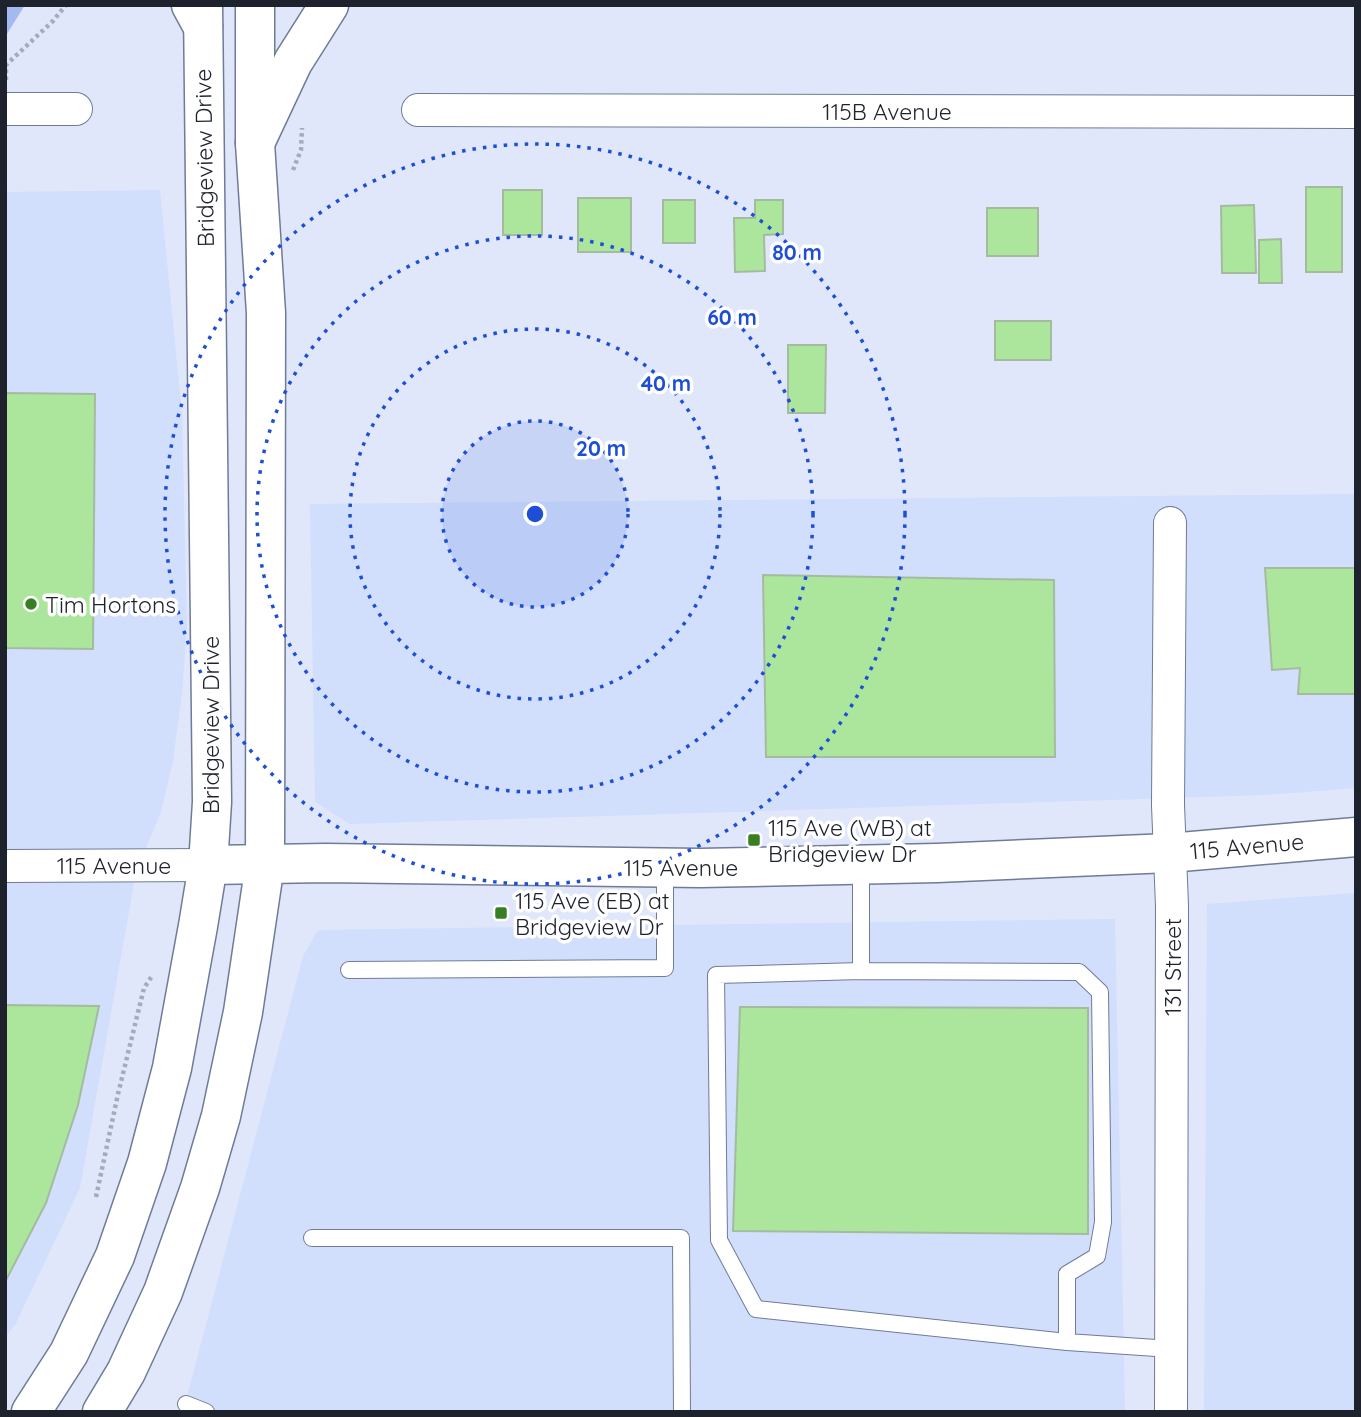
<svg xmlns="http://www.w3.org/2000/svg" width="1361" height="1417" font-family="Quicksand,sans-serif">
<style>
.built{fill:#d1defc}
.green{fill:#a3b9f2}
.building{fill:#ace69d;stroke:#a5bba0;stroke-width:2}
.lines{fill:none;stroke-linecap:round;stroke-linejoin:round}
.lane-casing{stroke:#707b97;stroke-width:18}
.street-casing{stroke:#707b97;stroke-width:34}
.secondary-casing{stroke:#707b97;stroke-width:41}
.primary-casing{stroke:#707b97;stroke-width:41}
.highway-casing{stroke:#707b97;stroke-width:41}
.path{stroke:#a5abbb;stroke-width:4.5;stroke-dasharray:3.5 3.5;stroke-linecap:butt}
.lane{stroke:#fff;stroke-width:16}
.street{stroke:#fff;stroke-width:32}
.secondary{stroke:#fff;stroke-width:38}
.primary{stroke:#fff;stroke-width:38}
.highway{stroke:#fff;stroke-width:38}
.ring{fill:none;stroke:#1d4ed8;stroke-width:3.5;stroke-dasharray:3.5 7}
.poi-dot{fill:#387f23;stroke:#fff;stroke-width:2.5}
.labels{text-anchor:middle;dominant-baseline:central;stroke-width:7;stroke-linejoin:round;paint-order:stroke}
.street-label{font-size:23px;fill:#1e222d;stroke:#fff}
.poi-label{font-size:23px;fill:#1e222d;stroke:#fff;text-anchor:start}
.centre{fill:#1d4ed8;stroke:#fff;stroke-width:3.5}
.ring-label{font-size:21px;text-anchor:middle;font-weight:bold;fill:#1d4ed8;stroke:#fff;stroke-width:7;stroke-linejoin:round;paint-order:stroke}
</style>
<rect width="100%" height="100%" fill="#e0e7fa"/>
<!-- built -->
<path class="built" d="M160,190L182,414L187,625L182,693L173,761L161,812L136,872L80,1188L16,1323L5,1338V192Z
M1356,494V788L1266,795L350,824L315,802L310,504Z
M1356,893V1412H1204L1207,904Z
M1115,919L1125,1412H183L303,956L318,930Z"/>
<!-- green -->
<path class="green" d="M5,5H25L5,37Z"/>
<!-- building -->
<path class="building" d="M1306,187H1342V272H1306Z
M503,190H542V235H503Z
M578,198H631V252H578Z
M663,200H695V243H663Z
M755,200H783V234L764,235L765,271L735,272L734,218H755Z
M1254,205L1256,273H1222L1221,206Z
M987,208H1038V256H987Z
M1281,239L1282,283H1259V240Z
M995,321H1051V360H995Z
M788,345H826L825,413H788Z
M5,393L95,394L93,649L5,648Z
M1265,568H1356V694H1298L1300,668L1272,670Z
M763,575L1054,580L1055,757H766Z
M5,1005L99,1006L78,1105L46,1203L5,1282Z
M740,1007L1088,1008V1234L733,1231Z"/>
<g class="lines">
<defs>
<path id="lane" d="M861,865V971L1079,972L1100,992L1103,1222L1097,1256L1067,1274V1342L756,1309L719,1240L716,975L861,971
M349,970L665,968V868
M312,1238H681L682,1412
M1067,1342L1171,1349
M186,1404L206,1412"/>
<path id="street" d="M5,109H76
M418,110L1356,112
M1170,523L1168,805L1172,906L1171,1412
M5,866L208,865"/>
<path id="secondary" d="M208,865L325,863L700,868L937,863L1169,853L1356,837"/>
<path id="primary" d="M31,1412L69,1353L115,1256L147,1163L172,1068L198,926L208,865L212,802L203,5
M102,1412L126,1372L163,1292L200,1188L221,1116L243,1012L265,864L266,313L255,143V5"/>
<path id="highway" d="M191,5L203,27
M255,143L293,62L329,5"/>
</defs>
<!-- lane casing -->
<use href="#lane" class="lane-casing"/>
<!-- street casing -->
<use href="#street" class="street-casing"/>
<!-- secondary casing -->
<use href="#secondary" class="secondary-casing"/>
<!-- primary casing -->
<use href="#primary" class="primary-casing"/>
<!-- highway casing -->
<use href="#highway" class="highway-casing"/>
<!-- path -->
<path class="path" d="M6,80V65L53,21L66,5
M293,170L301,150L302,128
M96,1197L118,1094L144,988L152,976"/>
<!-- lane -->
<use href="#lane" class="lane"/>
<!-- street -->
<use href="#street" class="street"/>
<!-- secondary -->
<use href="#secondary" class="secondary"/>
<!-- primary -->
<use href="#primary" class="primary"/>
<!-- highway -->
<use href="#highway" class="highway"/>
</g>
<!-- distance rings -->
<circle cx="535" cy="514" r="93" fill="#1d4ed8" fill-opacity=".12"/>
<g class="ring">
<circle cx="535" cy="514" r="93"/>
<circle cx="535" cy="514" r="185"/>
<circle cx="535" cy="514" r="278"/>
<circle cx="535" cy="514" r="370"/>
</g>
<!-- markers -->
<g class="poi-dot">
<circle cx="31" cy="604" r="7"/>
<rect x="747" y="833" width="14" height="14" rx="3.5"/>
<rect x="494" y="906" width="14" height="14" rx="3.5"/>
</g>
<g class="labels">
<!-- street labels -->
<g class="street-label">
<text x="887" y="111">115B Avenue</text>
<text transform="translate(204 158) rotate(-91)">Bridgeview Drive</text>
<text transform="translate(210 725) rotate(-90)">Bridgeview Drive</text>
<text transform="translate(1247 846) rotate(-5)">115 Avenue</text>
<text x="114" y="865">115 Avenue</text>
<text x="681" y="867">115 Avenue</text>
<text transform="translate(1172 967) rotate(-90)">131 Street</text>
</g>
<!-- poi labels -->
<g class="poi-label">
<text x="45" y="604">Tim Hortons</text>
<text x="768" y="827">115 Ave (WB) at<tspan x="768" dy="26">Bridgeview Dr</tspan></text>
<text x="515" y="900">115 Ave (EB) at<tspan x="515" dy="26">Bridgeview Dr</tspan></text>
</g>
</g>
<circle cx="535" cy="514" r="10" class="centre"/>
<g class="ring-label">
<text x="797" y="260">80 m</text>
<text x="732" y="325">60 m</text>
<text x="666" y="391">40 m</text>
<text x="601" y="456">20 m</text>
</g>
<!-- border -->
<rect width="1361" height="1417" fill="none" stroke="#1e222d" stroke-width="14"/>
</svg>
